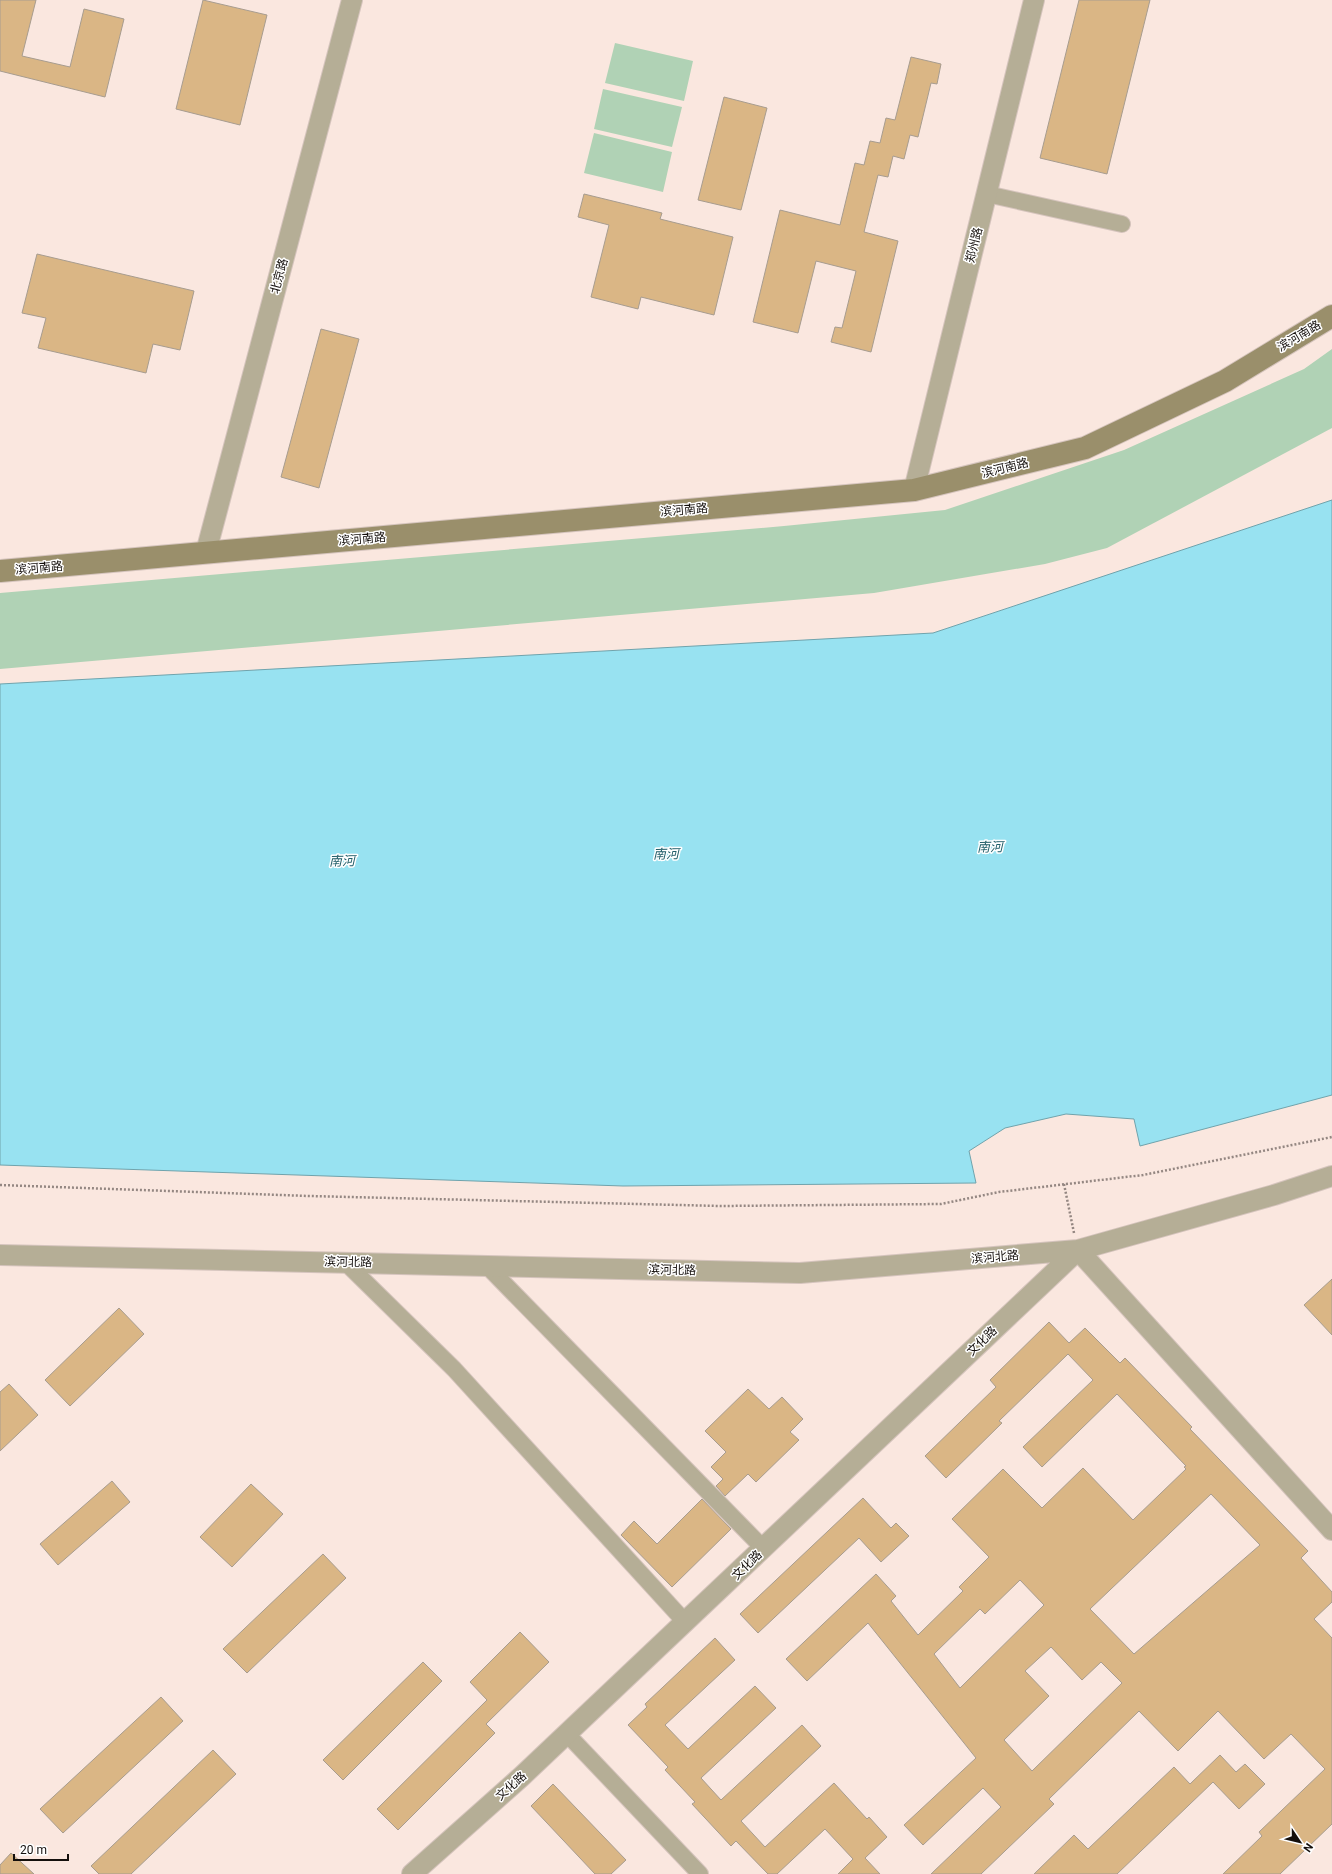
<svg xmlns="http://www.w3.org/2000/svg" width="1332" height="1874" font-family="Roboto,'Noto Sans SC',sans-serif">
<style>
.green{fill:#b0d2b5}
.water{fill:#98e2f1;stroke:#70a3ac}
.building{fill:#dab685;stroke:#a79c8f;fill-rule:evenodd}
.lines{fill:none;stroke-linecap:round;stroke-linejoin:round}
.minor-casing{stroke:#d5c4bd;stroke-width:18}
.tertiary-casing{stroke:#d5c4bd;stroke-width:22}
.secondary-casing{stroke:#d5c4bd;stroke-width:24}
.path{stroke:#948782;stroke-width:2.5;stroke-dasharray:2 2;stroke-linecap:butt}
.minor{stroke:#b5ae96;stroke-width:16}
.tertiary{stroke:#b5ae96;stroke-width:20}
.secondary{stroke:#9a8f6b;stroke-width:22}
.labels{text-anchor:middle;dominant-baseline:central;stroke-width:3;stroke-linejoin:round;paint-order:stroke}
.street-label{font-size:12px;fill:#140f0c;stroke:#fff}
.water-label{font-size:13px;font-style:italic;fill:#205d68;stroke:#fff}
</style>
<rect width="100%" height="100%" fill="#fae7df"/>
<!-- green -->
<path class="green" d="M615,43L693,61L684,101L605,83Z
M603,89L682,107L672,147L594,129Z
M594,133L672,152L663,192L584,173Z
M1332,349V428L1107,548L1045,564L874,593L0,669V593L784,526L945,510L1124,450L1304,369Z"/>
<!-- water -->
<path class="water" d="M1332,500V1095L1140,1146L1134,1119L1066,1114L1005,1128L969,1151L976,1183L623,1186L0,1165V684L933,633Z"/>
<!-- building -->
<path class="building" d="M0,0H36L22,56L70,67L84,9L124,19L105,97L0,71Z
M203,0L267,15L240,125L176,109Z
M1079,0H1150L1107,174L1040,158Z
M911,57L941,64L937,84L931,83L918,137L910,135L904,159L893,156L888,177L878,175L864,232L898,241L871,352L831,342L835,327L842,328L856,271L816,261L798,333L753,322L780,210L840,225L855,163L864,165L870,141L880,143L886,118L895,120Z
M724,97L767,108L741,210L698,200Z
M584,194L662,213L660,219L733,237L714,315L641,297L638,309L591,297L609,225L578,217Z
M37,254L194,291L180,350L153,344L146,373L38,348L46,318L22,313Z
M321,329L359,339L319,488L281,477Z
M1332,1279V1335L1304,1305Z
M119,1308L144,1334L70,1406L45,1380Z
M1049,1322L1069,1343L1085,1328L1120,1363L1125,1358L1192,1427L1190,1429L1308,1551L1301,1558L1332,1592V1602L1314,1619L1332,1638V1824L1280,1874H1223L1262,1836L1259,1832L1325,1769L1291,1734L1264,1759L1218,1711L1178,1751L1139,1711L1049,1799L1054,1804L981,1874H931L1001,1807L983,1788L923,1845L904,1825L976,1758L868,1623L807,1681L786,1659L876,1574L896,1596L891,1601L918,1635L963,1591L959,1587L989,1557L952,1519L1003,1469L1042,1508L1083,1468L1133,1520L1186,1469L1184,1467L1186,1466L1117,1394L1042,1467L1023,1447L1093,1380L1068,1354L999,1421L1002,1423L946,1478L925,1456L996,1387L990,1380ZM1211,1494L1260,1545L1134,1654L1090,1609ZM1020,1580L1044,1605L960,1688L934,1654L980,1609L985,1614ZM1051,1647L1082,1680L1101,1662L1122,1683L1032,1771L1004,1740L1049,1696L1025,1671Z
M9,1384L38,1415L0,1451V1392Z
M748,1389L769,1409L782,1397L803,1419L790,1432L799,1440L756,1482L748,1474L725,1496L716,1486L723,1479L711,1467L726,1452L705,1431Z
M112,1481L130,1502L58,1565L40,1544Z
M251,1484L283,1514L232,1567L200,1537Z
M863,1498L891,1528L896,1523L909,1536L881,1562L859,1538L758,1633L740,1614Z
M702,1499L731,1529L672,1587L621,1535L634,1521L657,1544Z
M323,1554L346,1578L247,1673L223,1649Z
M520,1632L549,1662L486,1724L495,1733L398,1830L377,1809L487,1700L470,1682Z
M715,1638L735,1660L665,1725L688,1749L755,1686L776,1708L701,1778L721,1800L802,1725L821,1746L741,1821L765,1847L834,1783L867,1819L869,1817L887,1837L865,1858L880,1874H838L853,1859L825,1829L777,1874H768L736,1841L731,1846L692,1804L695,1802L665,1770L668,1767L628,1725L647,1707L645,1704Z
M423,1662L442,1681L343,1780L323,1760Z
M161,1697L183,1721L63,1833L40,1809Z
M213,1750L236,1774L131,1874H99L91,1866Z
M1220,1755L1236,1772L1245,1764L1265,1784L1239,1809L1213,1782L1117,1874H1034L1074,1835L1088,1849L1174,1767L1190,1784Z
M553,1784L626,1860L611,1874H595L531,1806Z
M11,1853L34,1874H0V1865Z"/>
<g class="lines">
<defs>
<path id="minor" d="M987,194L1122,224
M345,1262L454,1369L686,1623
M486,1265L764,1549
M567,1734L700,1874"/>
<path id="tertiary" d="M914,490L1034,0
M206,552L352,0
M0,1255L800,1273L1078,1250L1274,1195L1332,1176
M412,1874L521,1777L1078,1250L1332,1530"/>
<path id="secondary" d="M0,571L914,490L1085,448L1225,381L1332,316"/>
</defs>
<!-- minor casing -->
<use href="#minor" class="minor-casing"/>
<!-- tertiary casing -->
<use href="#tertiary" class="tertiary-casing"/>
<!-- secondary casing -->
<use href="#secondary" class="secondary-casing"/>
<!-- path -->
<path class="path" d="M1064,1184L1074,1233
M0,1185L309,1196L720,1206L941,1204L999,1192L1143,1175L1332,1137"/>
<!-- minor -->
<use href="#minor" class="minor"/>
<!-- tertiary -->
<use href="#tertiary" class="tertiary"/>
<!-- secondary -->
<use href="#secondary" class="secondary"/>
</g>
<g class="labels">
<!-- street labels -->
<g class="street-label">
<text transform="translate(974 245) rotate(-76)">郑州路</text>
<text transform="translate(279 276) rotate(-75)">北京路</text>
<text transform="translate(1299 336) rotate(-31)">滨河南路</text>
<text transform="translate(1005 468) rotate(-14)">滨河南路</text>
<text transform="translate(684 510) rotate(-5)">滨河南路</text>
<text transform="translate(362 539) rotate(-5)">滨河南路</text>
<text transform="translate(39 568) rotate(-5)">滨河南路</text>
<text transform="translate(995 1257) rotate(-5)">滨河北路</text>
<text transform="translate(348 1262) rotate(1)">滨河北路</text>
<text transform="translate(672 1270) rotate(1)">滨河北路</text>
<text transform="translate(982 1341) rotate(-44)">文化路</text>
<text transform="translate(747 1565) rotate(-44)">文化路</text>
<text transform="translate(511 1786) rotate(-42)">文化路</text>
</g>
<!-- water labels -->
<g class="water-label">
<text transform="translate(990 847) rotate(-1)">南河</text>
<text transform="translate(666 854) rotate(-1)">南河</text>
<text transform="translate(342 861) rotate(-1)">南河</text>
</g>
</g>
<!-- north arrow -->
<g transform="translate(1300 1842) rotate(125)" stroke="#ffffff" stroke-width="3" paint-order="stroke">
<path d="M0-3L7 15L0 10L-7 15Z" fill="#140f0c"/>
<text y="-6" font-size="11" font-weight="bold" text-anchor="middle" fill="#140f0c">N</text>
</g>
<!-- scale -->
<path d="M14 1854v6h54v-6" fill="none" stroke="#140f0c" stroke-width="2"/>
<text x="20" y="1854" font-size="12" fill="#140f0c" stroke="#ffffff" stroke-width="3" paint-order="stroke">20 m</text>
</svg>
